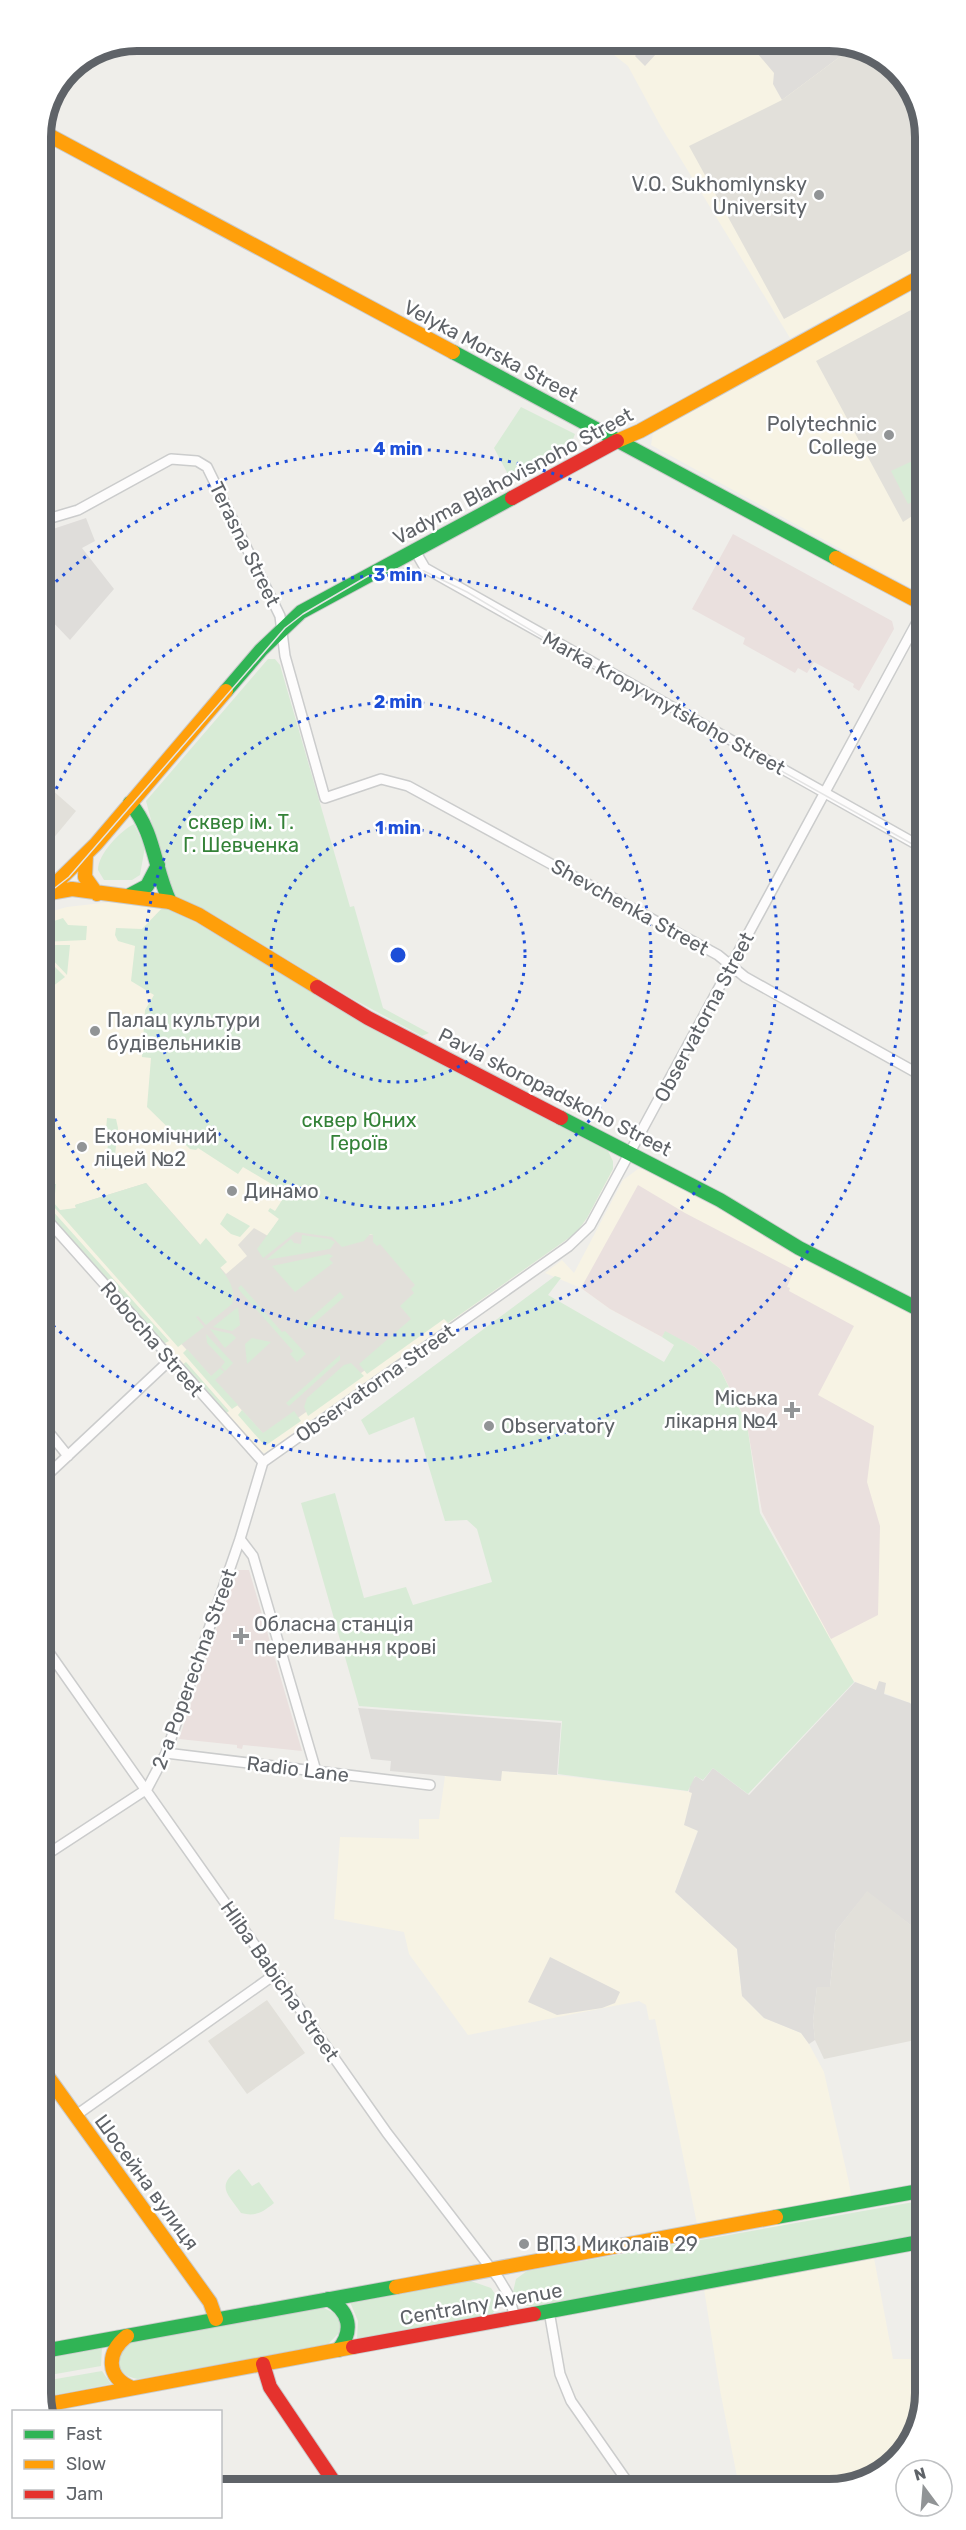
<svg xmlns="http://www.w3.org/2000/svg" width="966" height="2530" font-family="Rubik,sans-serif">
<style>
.commercial{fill:#f7f3e4}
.industrial{fill:#dfddda}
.education{fill:#e2e0da}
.medical{fill:#eae0de}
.green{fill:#d8ebd6}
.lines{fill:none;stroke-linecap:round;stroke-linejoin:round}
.street-casing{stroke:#cbcccc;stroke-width:12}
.fast-casing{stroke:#cacacb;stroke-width:16}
.slow-casing{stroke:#cacacb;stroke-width:16}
.jam-casing{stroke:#cacacb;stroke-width:16}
.street{stroke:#fdfcfc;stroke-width:9}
.fast{stroke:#30b455;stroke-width:14}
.slow{stroke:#ff9f0a;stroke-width:14}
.jam{stroke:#e5322d;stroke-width:14}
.tram{stroke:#e4e4e4;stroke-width:1.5}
.ring{fill:none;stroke:#1d4ed8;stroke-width:3;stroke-dasharray:3 6}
.poi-dot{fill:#919496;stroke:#fff;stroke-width:2}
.labels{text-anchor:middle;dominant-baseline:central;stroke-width:5;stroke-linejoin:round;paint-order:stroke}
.poi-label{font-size:20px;fill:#5f6368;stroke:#fff;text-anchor:start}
.street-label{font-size:20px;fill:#5f6368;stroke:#fff}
.park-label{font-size:20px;fill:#348238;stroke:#fff}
.rim{fill:none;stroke:#5f6368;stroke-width:8}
.centre{fill:#1d4ed8;stroke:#fff;stroke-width:3}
.ring-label{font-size:18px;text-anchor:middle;font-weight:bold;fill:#1d4ed8;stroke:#fff;stroke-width:5;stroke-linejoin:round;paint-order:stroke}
</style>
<rect width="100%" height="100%" fill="#efeeea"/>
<!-- commercial -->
<path class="commercial" d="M618,41H835L888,61L922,112V267L790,338L660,125L628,66L609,51Z
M922,286L923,594L651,445L653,433L660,426Z
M120,901L163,907L195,922L360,1022L603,1148L608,1151L613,1161L612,1172L587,1218L576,1233L265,1453L260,1452L42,1206V914L67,907Z
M638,1169H643L924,1317V1712L922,1715L910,1703L855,1682L848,1674L762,1512L748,1431L666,1332L662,1337L610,1309L581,1288L545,1273L562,1260L574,1273L623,1180Z
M501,1771L557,1775L692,1792L698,1830L675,1892L737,1949L742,1996L764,2018L801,2033L809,2044L824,2072L849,2183L852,2201L786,2212L798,2271L874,2258L893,2359H925V2393L905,2452L854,2486L739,2487L720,2390L704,2289L777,2276L765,2216L727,2223L725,2218L697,2224L655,2019L649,2020L646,2005L639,2001L468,2035L409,1954L404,1932L334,1919L340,1837L419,1839V1819H439L445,1776L500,1781Z"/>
<!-- industrial -->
<path class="industrial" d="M649,41H668L645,66L635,56Z
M747,41H835L853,47L782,100L773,84L774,73Z
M86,518L95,541L82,548L114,589L70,640L47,616L41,620V533Z
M879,1681L886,1683L884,1694L910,1703L922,1715L924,1712L925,1936L867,1892L836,1931L830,1987H817L813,2021L815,2040L809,2044L801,2033L764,2018L742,1996L737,1949L675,1892L698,1831L684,1825L692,1793L689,1792L690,1783L696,1776L703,1781L713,1768L749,1795L855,1682L876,1690Z
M358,1708L561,1723L557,1775L502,1771L501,1781L390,1771L391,1761L371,1759Z
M550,1957L620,1992L615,2003L602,2008L557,2015L528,2002Z"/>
<!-- education -->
<path class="education" d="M853,47L888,61L922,112V244L784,319L689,146L782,100Z
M922,304L923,509L903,522L816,361Z
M42,781L76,811L42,852Z
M146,1183L226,1274L247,1256L238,1245L254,1228L268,1236L279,1219L373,1235L443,1315L268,1439L60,1211L76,1208L75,1205Z
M867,1891L925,1936V2038L824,2059L815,2040L813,2021L817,1987H830L836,1931Z
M267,2000L305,2053L247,2094L208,2041Z"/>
<!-- medical -->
<path class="medical" d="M733,534L892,621L894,629L859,691L853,687L854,684L814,662L807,673L798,668L795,673L743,644L745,638L692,609Z
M638,1185L685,1213L794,1270L787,1287L790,1288L789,1291L854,1326L818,1395L874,1426L867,1482L880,1526L878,1615L831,1639L762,1512L748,1431L743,1415L720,1369L695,1347L665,1332L662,1337L610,1309L581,1288Z
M236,1570H249L302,1751L243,1745L242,1749L237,1748V1745L179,1739Z
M924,1642V1699L912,1695Z"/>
<!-- green -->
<path class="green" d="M521,407L575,434L569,449L511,480L494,448Z
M923,456V496L908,504L891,471Z
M268,659H275L280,665L350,907L354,906L383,1008L429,1033L422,1036L351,998L206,910L171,895L146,801Z
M134,824L145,847L140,875L132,880H104L98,870C98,854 120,831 134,824Z
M163,907L195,922L360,1022L608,1151L613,1161V1169L587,1218L576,1233L448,1323L444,1319L367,1374L359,1364L411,1319L400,1306L414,1293L411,1289L415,1285L380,1244L377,1246L373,1242V1235L370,1234L364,1241L342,1247L332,1237L296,1232L263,1258L257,1249L279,1219L268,1211L270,1208L275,1211L284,1197L278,1193L280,1189L243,1167L238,1174L198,1148L196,1150L190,1149L147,1107L151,1058L142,1057L145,1010L154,995L131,981L135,946L118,941L115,935L116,928L142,929Z
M63,918L68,925L87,926L86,940L42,942V925Z
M50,945H70L67,975L47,954Z
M44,956L65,977L48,990L46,989Z
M107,1118L116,1119L118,1128L114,1164L105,1170L108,1144L105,1141Z
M146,1183L200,1245L206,1238L227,1262L220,1268C228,1278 236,1288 232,1304L206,1325L198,1316L196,1317L204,1327L178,1347L47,1199L43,1184H56L54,1203L60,1210L76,1208L75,1205Z
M42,1199L169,1341L163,1344L42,1206Z
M227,1213L250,1226L240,1237L231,1234L220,1224Z
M302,1235L329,1239L335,1242L330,1249L266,1260L291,1239L294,1243L301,1244Z
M329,1254L333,1256L329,1259L333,1263L295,1292L272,1266Z
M555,1276L561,1278L548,1295L664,1362L674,1345L662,1337L665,1331L695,1347L720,1369L743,1416L748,1431L760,1513L854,1682L748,1794L713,1768L703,1780L695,1776L688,1791L558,1774L562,1721L359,1706L301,1503L335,1493L364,1598L406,1587L413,1605L492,1582L477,1529L467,1520L445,1521L414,1417L369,1435L361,1420Z
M241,1285L282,1332L285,1331L306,1354L297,1362L290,1354L293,1351L240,1291L238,1288Z
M340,1292L344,1297L306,1330L302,1326Z
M238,1307L240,1325L232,1331L213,1327Z
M210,1329L232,1334L236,1338L225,1348Z
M206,1334L233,1363L225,1371L221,1367L225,1362L207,1343Z
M252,1338L271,1342L247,1364L245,1344Z
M187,1349L211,1376L220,1368L224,1372L215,1380L238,1405L232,1409L183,1353Z
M340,1355V1360L289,1406L286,1403Z
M186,1362L229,1411L225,1414L182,1365Z
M351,1363L364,1376L308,1416L304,1407L307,1398L344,1365Z
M242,1410L263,1433L294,1411L301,1421L265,1446L238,1415Z
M239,2169L252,2186L259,2182L274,2203C263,2212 256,2217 241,2213C228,2194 215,2186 239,2169Z
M925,2200V2234L540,2306H526L513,2292L516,2279L527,2271Z
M468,2280L491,2288L501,2303L492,2314L357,2339L358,2321L350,2302Z
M322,2307L336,2314L341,2324L340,2332L328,2344L138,2379C122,2377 115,2366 120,2351L131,2342Z
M102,2347L101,2366L44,2376V2358Z
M102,2371L111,2384L44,2397V2381Z"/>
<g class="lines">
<defs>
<path id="street" d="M41,521L78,510L171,459L197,461L207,467L280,616L285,656L325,798L381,779L408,786L718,955L745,977L924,1077
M414,549L425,568L923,848
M42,1214L263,1462
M43,1425L68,1456
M263,1462L569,1246L590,1226L923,611
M43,1479L170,1360
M240,1539L253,1556L316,1771
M43,1644L387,2133L499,2279L508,2294L515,2317
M166,1753L430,1785
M43,1857L147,1789L166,1753L240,1539L263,1462
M75,2116L274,1975
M549,2311L560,2374L571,2401L631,2487"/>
<path id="fast" d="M453,352L836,558
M226,691L261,650L301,612L512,498
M130,803C155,832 154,869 170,902
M128,896L147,886L158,865
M561,1118L720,1200L799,1248L924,1312
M776,2217L925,2190
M328,2299C350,2311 354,2331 338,2350
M534,2314L925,2241
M44,2351L396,2287"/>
<path id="slow" d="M41,131L453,352
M617,441L640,431L922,276
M836,558L923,604
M86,855L85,877L97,894
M49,890L96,844L226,691
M44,894L72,889L170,902L199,915L317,987
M43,2070L210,2302L216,2319
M396,2287L776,2217
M127,2336C106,2353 106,2377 132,2388
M44,2405L353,2347"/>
<path id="jam" d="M512,498L617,441
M317,987L368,1018L561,1118
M353,2347L534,2314
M263,2364L270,2387L338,2488"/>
</defs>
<!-- street casing -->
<use href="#street" class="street-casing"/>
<!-- fast casing -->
<use href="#fast" class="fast-casing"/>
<!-- slow casing -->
<use href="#slow" class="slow-casing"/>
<!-- jam casing -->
<use href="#jam" class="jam-casing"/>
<!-- street -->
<use href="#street" class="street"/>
<!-- fast -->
<use href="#fast" class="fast"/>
<!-- slow -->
<use href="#slow" class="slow"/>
<!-- jam -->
<use href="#jam" class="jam"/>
<!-- tram -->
<path class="tram" d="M42,898L69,877L285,628L303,614L368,576L401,568L424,571L467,592L554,644L923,850"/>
</g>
<!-- distance rings -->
<g class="ring">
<circle cx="398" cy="955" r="127"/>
<circle cx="398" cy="955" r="253"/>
<path d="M42 822A380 380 0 1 1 42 1088"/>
<path d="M43 594A506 506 0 1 1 43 1316"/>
</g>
<!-- markers -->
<g class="poi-dot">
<circle cx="819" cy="195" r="6"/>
<circle cx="889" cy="435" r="6"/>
<circle cx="95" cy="1031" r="6"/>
<circle cx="82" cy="1147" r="6"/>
<circle cx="232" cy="1191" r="6"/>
<path d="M789 1401h6v6h6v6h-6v6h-6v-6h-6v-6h6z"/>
<circle cx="489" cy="1426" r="6"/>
<path d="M238 1627h6v6h6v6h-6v6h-6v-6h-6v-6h6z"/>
<circle cx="524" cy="2244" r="6"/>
</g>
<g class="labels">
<!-- poi labels -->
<g class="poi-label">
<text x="807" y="184" text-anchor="end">V.O. Sukhomlynsky<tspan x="807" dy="23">University</tspan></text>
<text x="877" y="424" text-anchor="end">Polytechnic<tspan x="877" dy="23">College</tspan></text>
<text x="107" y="1020">Палац культури<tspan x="107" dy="23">будівельників</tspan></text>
<text x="94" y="1136">Економічний<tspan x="94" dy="23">ліцей №2</tspan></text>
<text x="244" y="1191">Динамо</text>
<text x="778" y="1398" text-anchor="end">Міська<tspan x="778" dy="23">лікарня №4</tspan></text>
<text x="501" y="1426">Observatory</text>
<text x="254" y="1624">Обласна станція<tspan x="254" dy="23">переливання крові</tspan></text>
<text x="536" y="2244">ВПЗ Миколаїв 29</text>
</g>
<!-- street labels -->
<g class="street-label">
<text transform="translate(491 351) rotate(28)">Velyka Morska Street</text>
<text transform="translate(513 476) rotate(-28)">Vadyma Blahovisnoho Street</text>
<text transform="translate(245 544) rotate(64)">Terasna Street</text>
<text transform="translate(664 703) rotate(29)">Marka Kropyvnytskoho Street</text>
<text transform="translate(630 907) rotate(29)">Shevchenka Street</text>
<text transform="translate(704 1017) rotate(-62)">Observatorna Street</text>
<text transform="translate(555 1092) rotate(27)">Pavla skoropadskoho Street</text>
<text transform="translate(152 1339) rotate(49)">Robocha Street</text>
<text transform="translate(375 1383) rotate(-35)">Observatorna Street</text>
<text transform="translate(194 1669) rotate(-70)">2-a Poperechna Street</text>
<text transform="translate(298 1769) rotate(7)">Radio Lane</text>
<text transform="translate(280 1981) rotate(55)">Hliba Babicha Street</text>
<text transform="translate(147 2182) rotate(54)">Шосейна вулиця</text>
<text transform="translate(481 2304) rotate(-10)">Centralny Avenue</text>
</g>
<!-- park labels -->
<g class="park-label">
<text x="241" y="822">сквер ім. Т.<tspan x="241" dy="23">Г. Шевченка</tspan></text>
<text x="359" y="1120">сквер Юних<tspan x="359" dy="23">Героїв</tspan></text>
</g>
</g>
<!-- crop -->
<path d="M0 0H966V2530H0ZM137 51H829A86 86 0 0 1 915 137V2393A86 86 0 0 1 829 2479H137A86 86 0 0 1 51 2393V137A86 86 0 0 1 137 51Z" fill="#fff" fill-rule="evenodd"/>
<path class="rim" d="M137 51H829A86 86 0 0 1 915 137V2393A86 86 0 0 1 829 2479H137A86 86 0 0 1 51 2393V137A86 86 0 0 1 137 51Z"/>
<circle cx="398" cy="955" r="9" class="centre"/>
<g class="ring-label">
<text x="398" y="455">4 min</text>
<text x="398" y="581">3 min</text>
<text x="398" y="708">2 min</text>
<text x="398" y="834">1 min</text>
</g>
<!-- legend -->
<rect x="12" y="2410" width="210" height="108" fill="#ffffff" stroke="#bfc1c3" stroke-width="1.5"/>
<rect x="24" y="2430" width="30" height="9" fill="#30b455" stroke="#bfc1c3" stroke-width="1.5"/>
<text x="66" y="2440" font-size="18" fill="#5f6368">Fast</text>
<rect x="24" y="2460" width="30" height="9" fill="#ff9f0a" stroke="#bfc1c3" stroke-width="1.5"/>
<text x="66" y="2470" font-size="18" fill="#5f6368">Slow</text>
<rect x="24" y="2490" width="30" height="9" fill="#e5322d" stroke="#bfc1c3" stroke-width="1.5"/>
<text x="66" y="2500" font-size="18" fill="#5f6368">Jam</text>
<!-- north arrow -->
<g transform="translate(924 2488) rotate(344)"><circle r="28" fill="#ffffff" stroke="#bfc1c3" stroke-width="1.5"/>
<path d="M0-4.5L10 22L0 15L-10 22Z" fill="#919496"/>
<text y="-9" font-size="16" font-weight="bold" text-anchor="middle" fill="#5f6368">N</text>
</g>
</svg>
